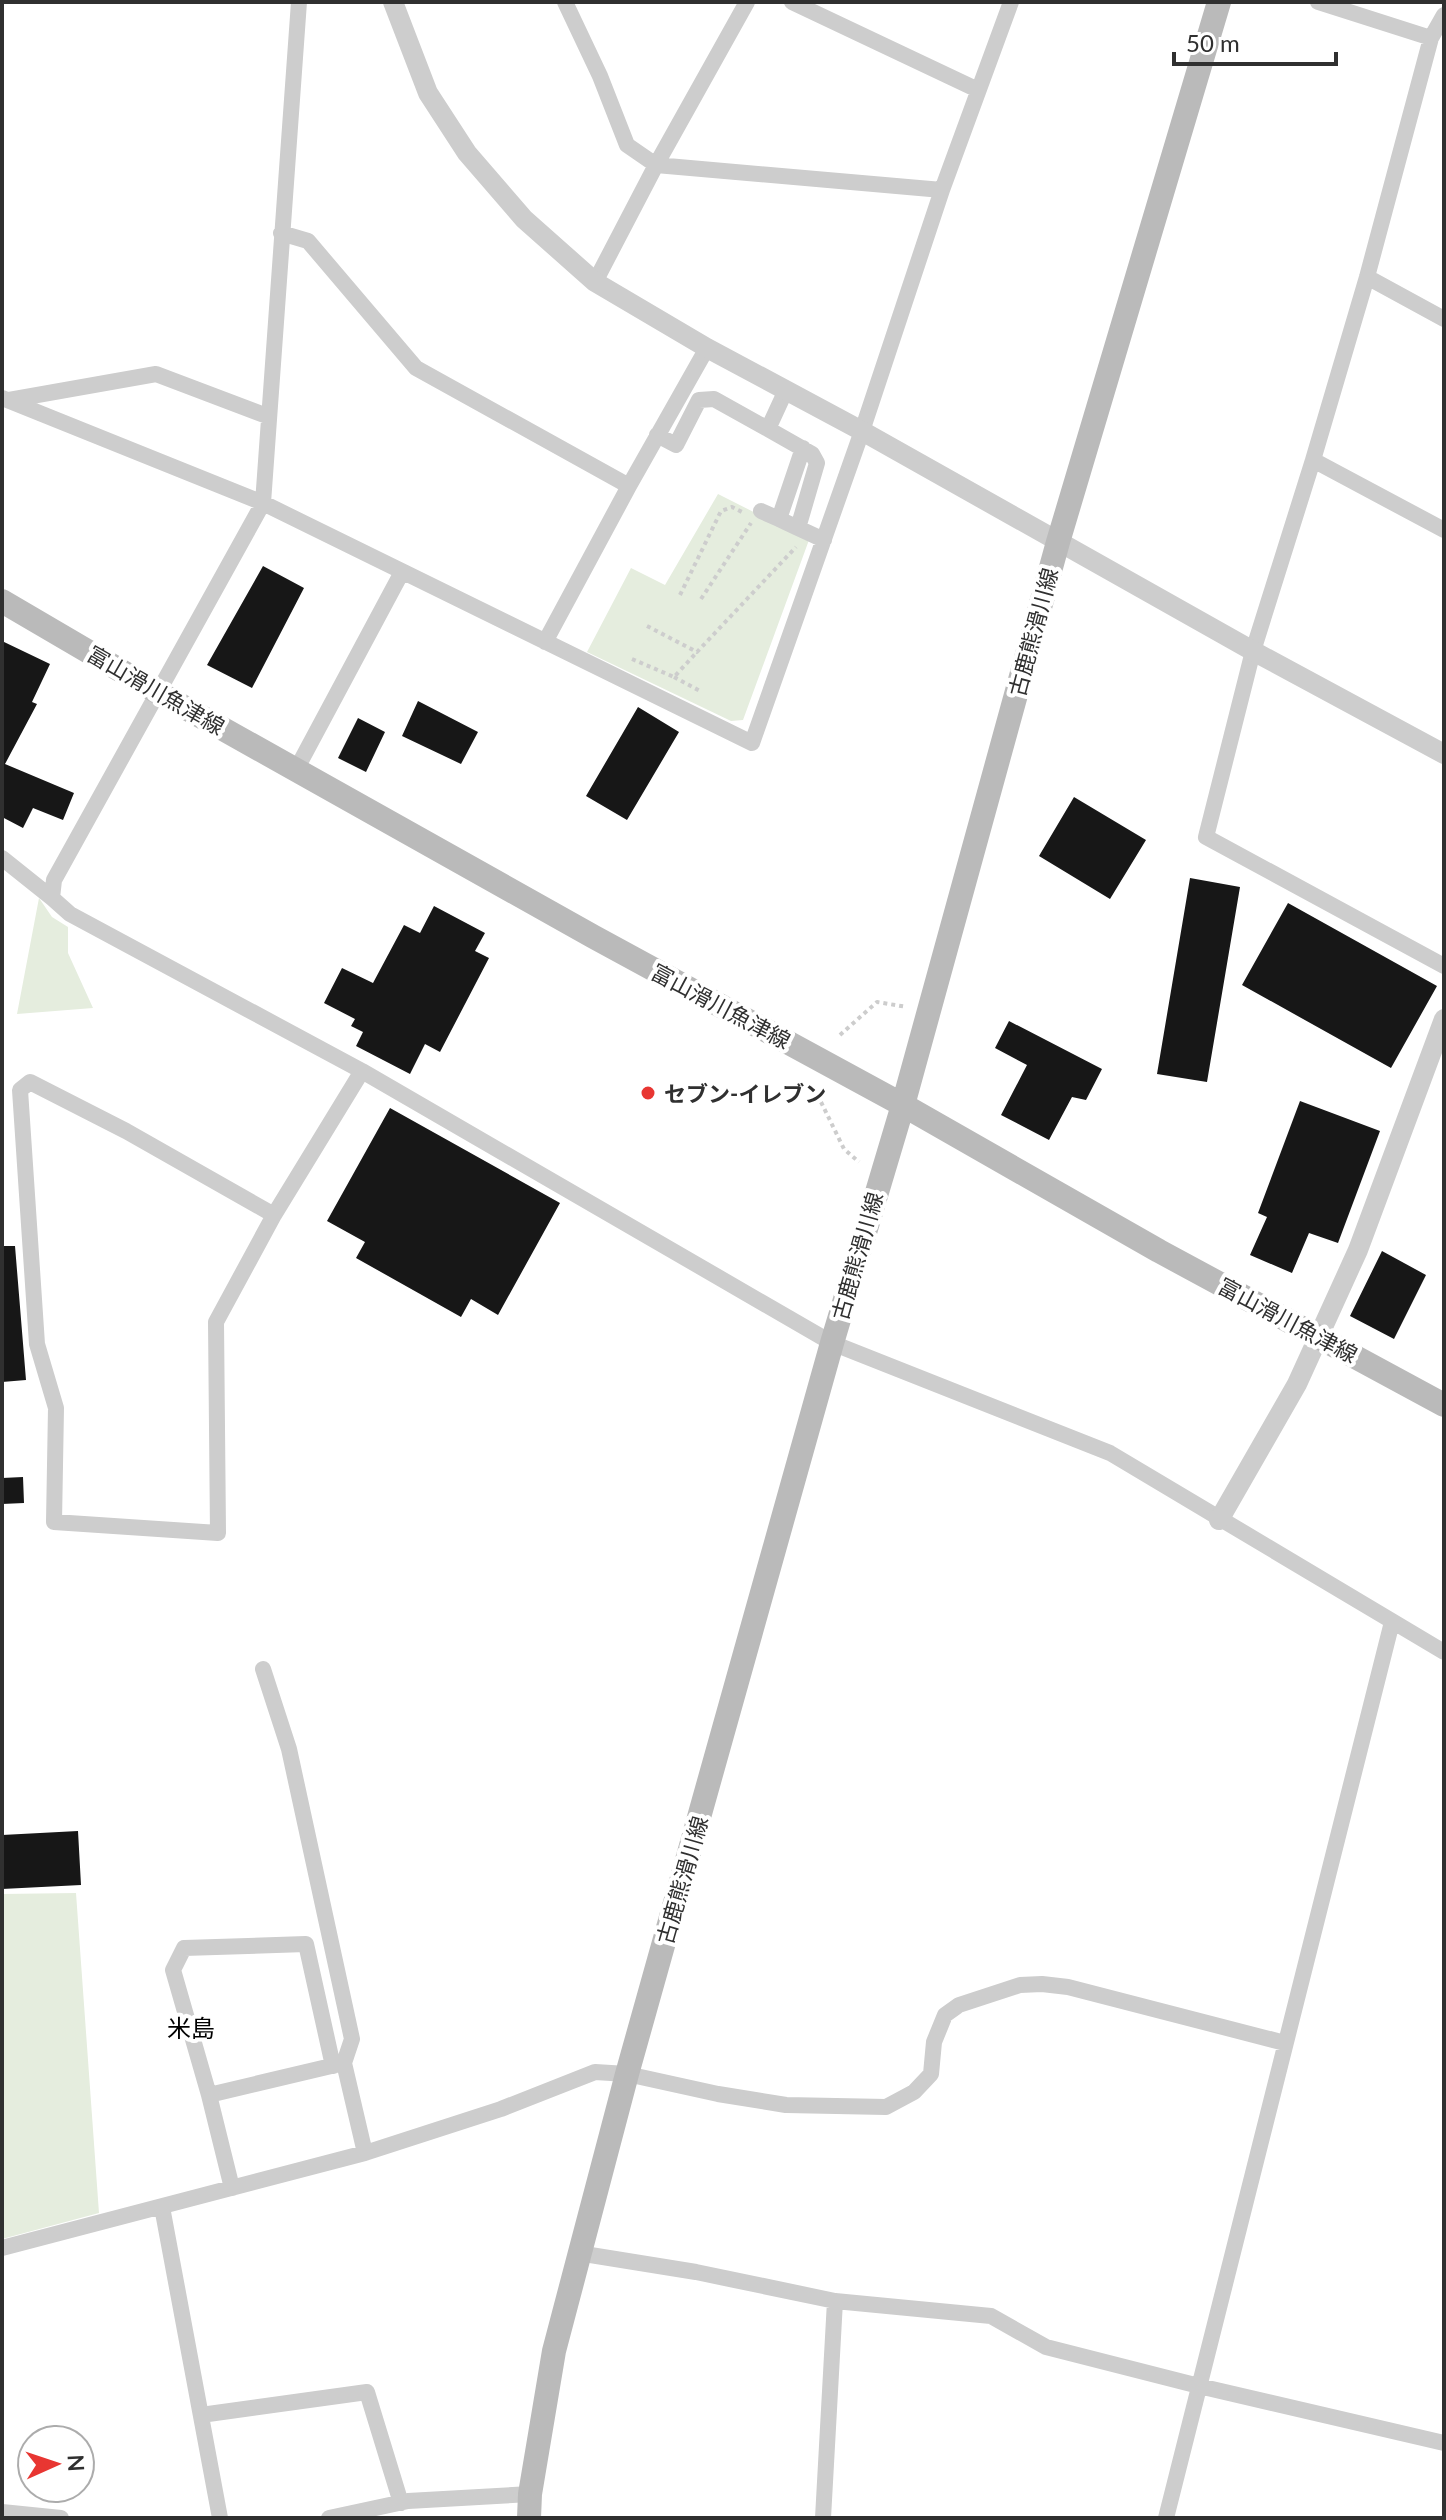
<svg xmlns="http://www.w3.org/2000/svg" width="1446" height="2520" font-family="Lato,'Noto Sans JP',sans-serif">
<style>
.green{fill:#e5edde}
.building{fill:#171717}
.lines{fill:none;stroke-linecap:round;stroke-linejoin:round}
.path{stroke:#cdcdcd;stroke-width:4;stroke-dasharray:4 4;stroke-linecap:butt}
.minor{stroke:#cdcdcd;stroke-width:16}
.tertiary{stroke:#cdcdcd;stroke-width:20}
.secondary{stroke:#bababa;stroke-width:24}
.poi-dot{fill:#e83632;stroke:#fff;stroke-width:3}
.labels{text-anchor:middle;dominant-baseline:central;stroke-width:8;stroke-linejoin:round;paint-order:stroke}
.street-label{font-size:22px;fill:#303030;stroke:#fff}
.poi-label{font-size:22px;font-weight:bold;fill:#303030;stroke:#fff;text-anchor:start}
.neighbourhood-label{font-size:24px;fill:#000;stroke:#fff}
</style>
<rect width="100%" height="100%" fill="#fff"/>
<!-- green -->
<path class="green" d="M718,494L809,540L743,720L731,721L587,652L631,568L665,585Z
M39,898L52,917L68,927V953L93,1008L17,1014Z
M76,1893L99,2213L2,2239V1894Z"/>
<!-- building -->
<path class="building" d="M263,566L304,588L252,688L207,665Z
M2,641L50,664L32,702L37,704L5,764L74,793L63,820L33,808L23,828L2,817Z
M418,701L478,732L461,764L402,736Z
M638,707L679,732L627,820L586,796Z
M358,718L385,732L366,772L338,758Z
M1074,797L1146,840L1110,899L1039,856Z
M1190,878L1240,887L1207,1082L1157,1074Z
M1288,903L1437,986L1391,1068L1242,985Z
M434,906L485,933L475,951L489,958L440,1052L425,1044L410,1074L356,1046L363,1032L351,1026L355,1019L324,1003L342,968L373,983L404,925L420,933Z
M1009,1021L1102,1069L1086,1100L1072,1097L1049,1140L1001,1115L1027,1065L995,1048Z
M1300,1101L1380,1131L1338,1243L1309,1233L1292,1273L1250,1255L1267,1217L1258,1213Z
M390,1108L560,1203L498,1315L471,1299L461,1317L356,1258L365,1242L327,1221Z
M2,1246H15L26,1380L2,1382Z
M1382,1251L1426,1275L1394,1339L1350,1316Z
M23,1477L24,1503L2,1504V1478Z
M78,1831L81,1885L2,1889V1835Z"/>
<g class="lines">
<!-- path -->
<path class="path" d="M680,595L721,511L732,507L744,513
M701,599L751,523
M647,626L697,652L796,547
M632,659L674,677L697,652
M674,677L700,691
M840,1035L877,1002L907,1007
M821,1102L844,1149L859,1162"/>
<!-- minor -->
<path class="minor" d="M299,2L263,503L54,880L52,898L70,914L362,1071L832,1343L1110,1453L1444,1652
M565,2L600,76L627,145L656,165L942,190
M792,2L978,90
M1318,2L1431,38
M1444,15L1431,38L1367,277L1313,460L1253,651L1206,837L1444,966
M281,233L308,241L416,368L629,486
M1367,277L1444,319
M595,282L656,165L747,2
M2,398L263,503L752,743L862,431L942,190L1011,2
M9,400L156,374L267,416
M768,429L812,454L817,463L798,528L824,540
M657,435L676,445L699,400L714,399L768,429L786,390
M1313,460L1444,530
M761,511L779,519
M798,528L779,519L803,448
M545,642L629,486L707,348
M296,770L402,572
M2,858L52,898
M274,1215L126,1131L30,1082L20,1090L37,1344L56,1408L54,1522L218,1533L216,1322L274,1215L362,1071
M263,1669L289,1749L352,2039L344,2063
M209,2095L173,1970L184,1948L306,1944L333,2066
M232,2188L209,2095L344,2063L365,2153
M162,2207L220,2518
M2,2248L365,2153L501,2109L595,2072L627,2074L718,2094L786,2105L886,2107L914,2092L931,2074L934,2042L945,2015L959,2005L1020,1985L1042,1984L1068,1987L1285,2043
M578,2253L696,2272L835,2301L991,2316L1046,2347L1199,2386L1444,2443
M201,2415L367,2392L401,2503
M2,2512L61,2518
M329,2518L408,2501L530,2494
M823,2518L835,2301
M1166,2518L1392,1622"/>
<!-- tertiary -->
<path class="tertiary" d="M393,2L428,93L467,153L524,219L595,282L707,348L862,431L1253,651L1444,754
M1219,1520L1297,1384L1358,1250L1444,1019"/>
<!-- secondary -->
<path class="secondary" d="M2,601L159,693L594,937L903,1105L1159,1251L1444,1405
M529,2518L530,2494L554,2351L627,2074L832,1343L903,1105L1058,542L1219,2"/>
</g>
<!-- markers -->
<circle class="poi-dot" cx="648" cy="1093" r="8"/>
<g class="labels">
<!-- street labels -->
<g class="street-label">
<text transform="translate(1033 632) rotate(-75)">古鹿熊滑川線</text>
<text transform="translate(156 690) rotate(30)">富山滑川魚津線</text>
<text transform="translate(721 1006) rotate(28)">富山滑川魚津線</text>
<text transform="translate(857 1256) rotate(-74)">古鹿熊滑川線</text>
<text transform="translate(1288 1320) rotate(28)">富山滑川魚津線</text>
<text transform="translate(682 1880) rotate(-74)">古鹿熊滑川線</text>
</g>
<!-- poi labels -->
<g class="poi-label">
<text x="664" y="1093">セブン-イレブン</text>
</g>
<!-- neighbourhood labels -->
<g class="neighbourhood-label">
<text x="191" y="2027">米島</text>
</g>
</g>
<!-- border -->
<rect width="1446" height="2520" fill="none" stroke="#303030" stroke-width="8"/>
<!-- north arrow -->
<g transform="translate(56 2464) rotate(87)"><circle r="38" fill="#ffffff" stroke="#acacac" stroke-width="2"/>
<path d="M0-6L14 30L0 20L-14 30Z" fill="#e83632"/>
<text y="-12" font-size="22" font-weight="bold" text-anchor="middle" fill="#303030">N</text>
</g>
<!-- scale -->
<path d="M1174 52v12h162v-12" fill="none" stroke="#303030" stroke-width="4"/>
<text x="1186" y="52" font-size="24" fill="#303030" stroke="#ffffff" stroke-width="6" paint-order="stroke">50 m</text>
</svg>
